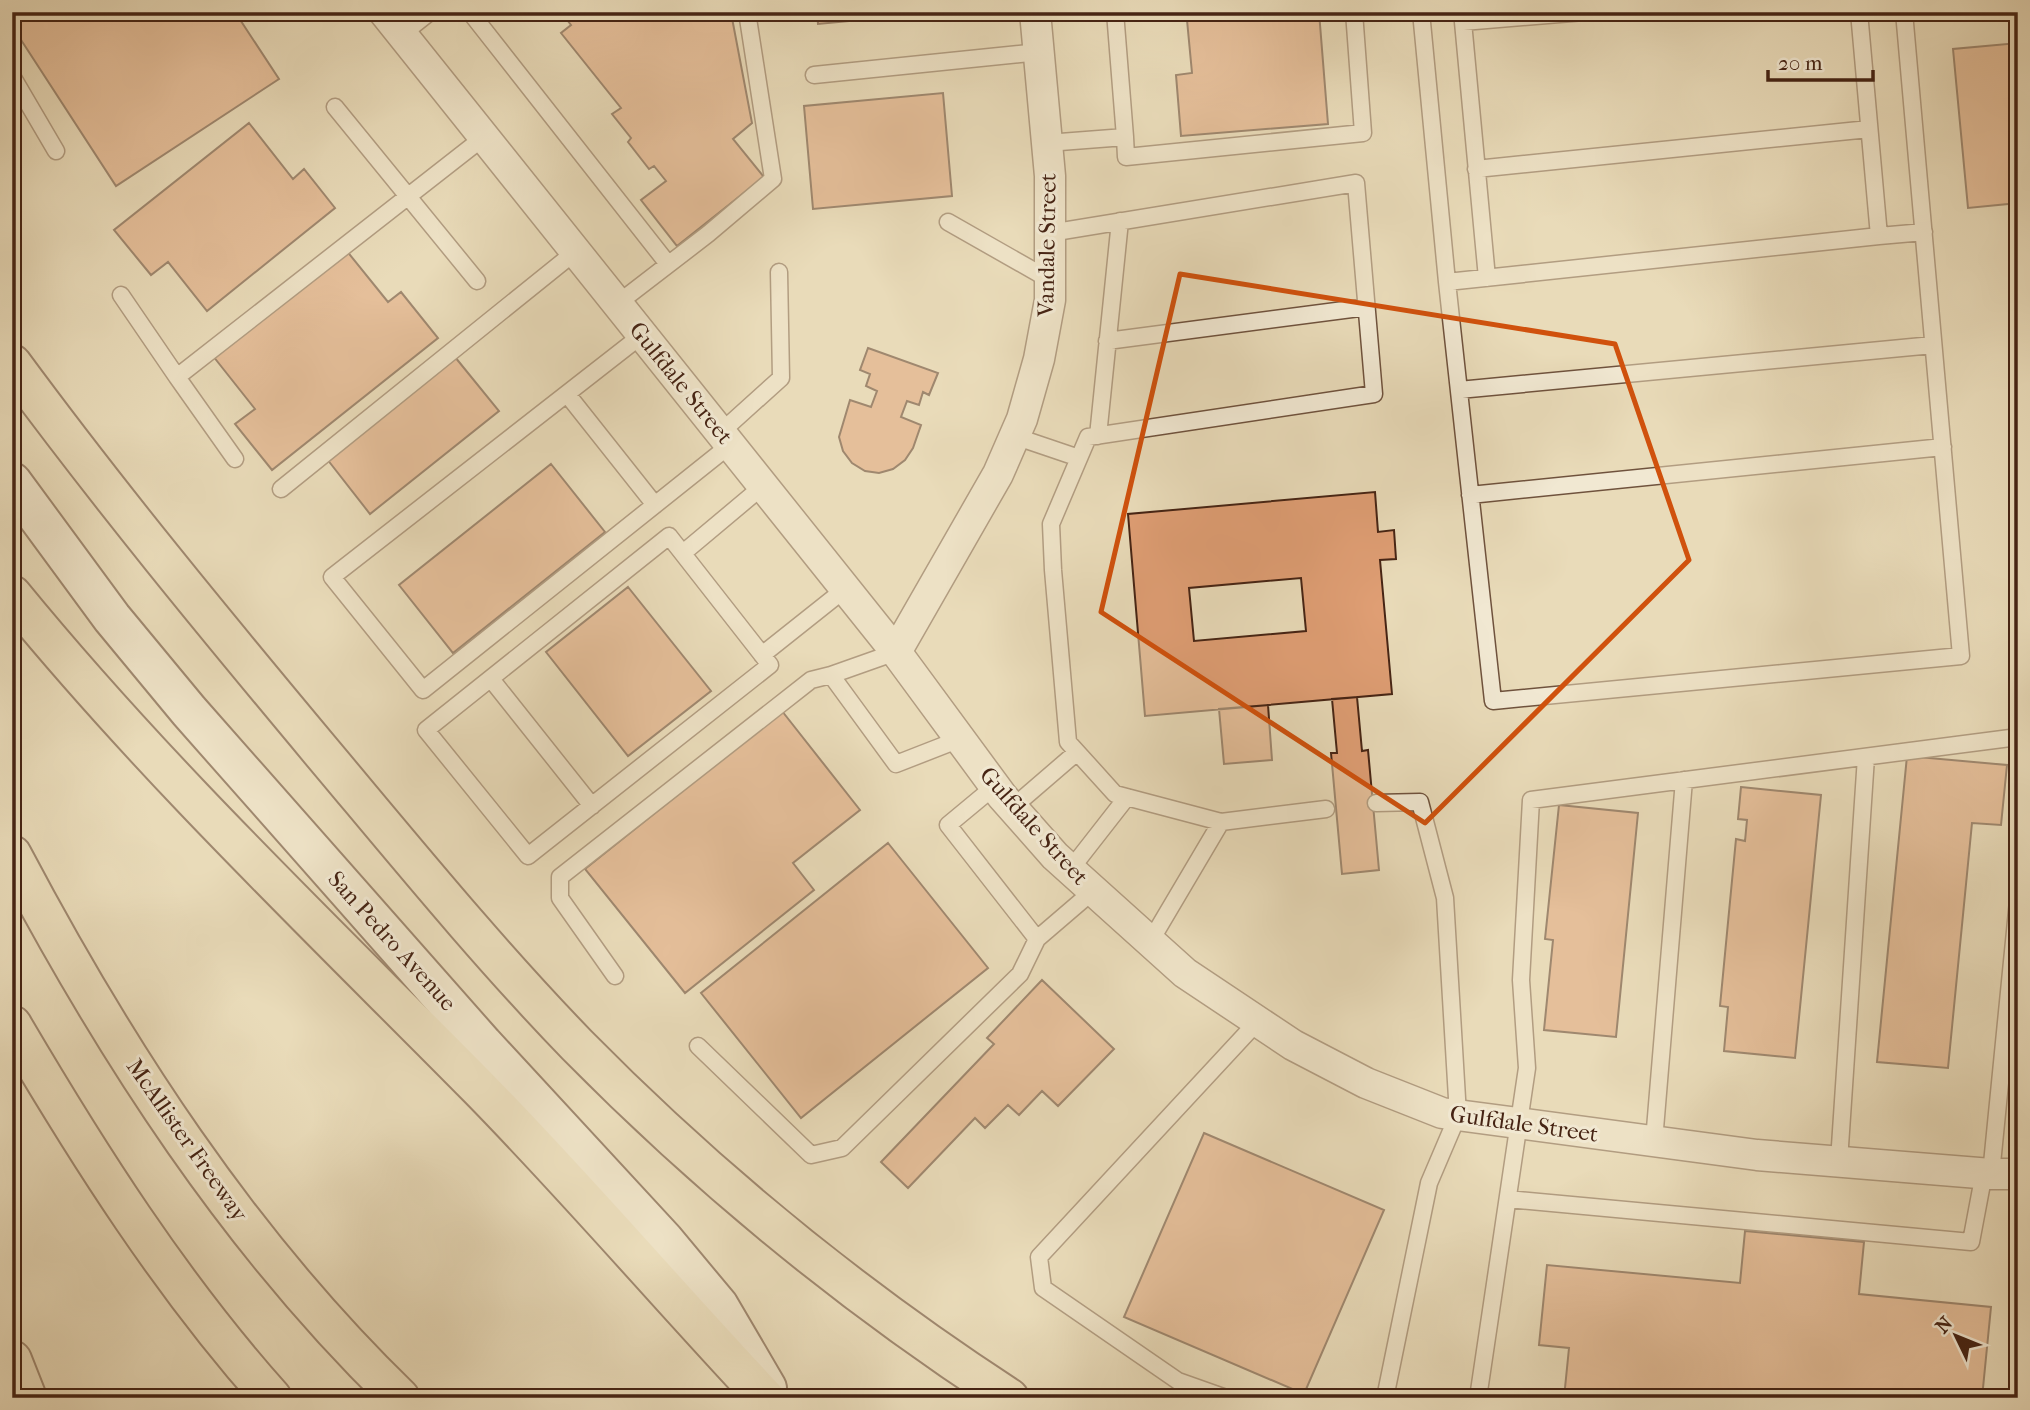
<svg xmlns="http://www.w3.org/2000/svg" width="2030" height="1410" font-family="'IM FELL French Canon',serif">
<style>
.building{fill:#df9e74;stroke:#462414;stroke-width:2;fill-rule:evenodd}
.lines{fill:none;stroke-linecap:round;stroke-linejoin:round}
.lane-casing{stroke:#6f523d;stroke-width:19}
.street-casing{stroke:#6f523d;stroke-width:33}
.secondary-casing{stroke:#462414;stroke-width:42}
.highway-casing{stroke:#462414;stroke-width:42}
.lane{stroke:#f1e8d2;stroke-width:16}
.street{stroke:#f1e8d2;stroke-width:30}
.secondary{stroke:#f1e8d2;stroke-width:38}
.highway{stroke:#e9dbb9;stroke-width:38}
.marked{fill:none;stroke:#d0510d;stroke-width:5;stroke-linejoin:round}
.labels{text-anchor:middle;dominant-baseline:central;stroke-width:6;stroke-linejoin:round;paint-order:stroke}
.street-label{font-size:23px;fill:#462414;stroke:#f1e8d2}
</style>
<rect width="100%" height="100%" fill="#e9dbb9"/>
<filter id="stains"><feTurbulence type="fractalNoise" baseFrequency=".00286" numOctaves="4"/><feColorMatrix values="0 0 0 0 .2 0 0 0 0 .09 0 0 0 0 .02 0 0 0 .5 -.17"/></filter>
<radialGradient id="worn" r=".72"><stop offset=".6" stop-color="#630" stop-opacity="0"/><stop offset="1" stop-color="#630" stop-opacity=".3"/></radialGradient>
<!-- building -->
<path class="building" d="M22,12H235L279,79L116,186L12,26V18Z
M561,12H727L732,18L752,123L733,139L764,177L677,246L641,200L666,181L654,166L649,169L628,142L631,138L612,114L621,108L561,33L571,25Z
M817,12H946L818,24Z
M1174,12H1319L1328,124L1181,136L1176,75L1192,73L1187,20L1175,21Z
M2018,43V203L1968,208L1953,49Z
M943,93L952,196L813,209L804,106Z
M249,123L293,179L304,169L335,208L207,311L168,262L151,275L114,230Z
M346,250L388,302L401,292L438,338L272,470L235,424L255,409L213,356Z
M868,348L938,373L929,395L923,392L919,405L907,401L901,417L921,425L913,448L905,460L893,469L879,473L865,471L852,463L843,451L839,437L850,400L871,407L877,391L866,386L870,374L860,370Z
M455,357L499,411L370,514L327,459Z
M551,464L605,532L453,653L399,585Z
M1375,492L1378,532L1394,530L1396,559L1380,560L1392,694L1145,716L1128,514ZM1301,578L1306,631L1194,641L1189,588Z
M628,587L711,691L628,756L546,652Z
M1357,697L1362,751L1368,750L1379,870L1342,874L1331,753H1337L1332,699Z
M1268,705L1272,760L1224,764L1219,709Z
M782,711L860,810L793,863L814,890L685,993L585,869Z
M1907,756L2007,765L2001,825L1972,823L1948,1068L1877,1062Z
M1741,787L1821,795L1795,1058L1724,1051L1728,1007L1720,1006L1736,839L1745,841L1747,820L1738,819Z
M1559,805L1638,813L1616,1037L1544,1030L1553,940L1545,939Z
M888,843L988,968L801,1118L701,993Z
M1042,980L1114,1049L1058,1106L1042,1091L1019,1115L1008,1105L985,1128L975,1118L908,1188L881,1162L994,1044L987,1038Z
M1204,1133L1384,1210L1304,1394L1124,1317Z
M1745,1231L1864,1242L1859,1294L1991,1307L1982,1398H1564L1569,1348L1539,1345L1547,1265L1740,1283Z"/>
<g class="lines">
<defs>
<path id="lane" d="M470,12L668,264
M1421,12L1447,282L1493,701L1961,656L1904,12
M401,35L430,12
M814,75L1039,52
M12,76L56,151
M335,107L477,281
M1125,137L1126,157L1363,133L1354,12
M1047,143L1125,137L1115,12
M1476,169L1869,129
M948,222L1050,280
M1050,233L1356,183L1374,394L1088,437L1051,524L1053,570L1068,742L1115,794L1221,822L1326,809
M1879,236L1924,232
M1487,278L1463,22L1584,12
M1447,282L1879,236L1859,12
M121,295L177,377L484,137
M617,304L708,234L773,179L747,12
M642,335L332,577L423,690L730,445
M1107,341L1367,307
M177,377L235,459
M1459,390L1933,345
M567,394L655,505
M720,433L781,378L779,272
M1014,436L1079,458
M1098,436L1120,221
M281,489L575,252
M1470,495L1943,447
M669,536L770,665L528,856L426,730Z
M683,553L763,486
M762,655L845,589
M831,675L896,652
M491,679L592,806
M995,786L948,825L1037,939L1093,891
M1376,803L1420,802L1445,898L1458,1115L1429,1183L1385,1398
M1012,808L1077,752
M1070,870L1127,797
M1150,942L1221,822
M615,976L560,898V877L811,680L831,675L896,764L960,739
M698,1046L811,1155L842,1148L1020,974L1037,939
M1654,1141L1684,780
M1839,1161L1866,757
M1991,1174L2018,901
M1508,1199L1971,1242L1984,1173
M1226,1398L1178,1381L1043,1288L1039,1257L1258,1021
M1478,1398L1527,1068L1521,980L1531,800L2018,737"/>
<path id="street" d="M384,12L896,652L1002,796L1055,856L1185,973L1293,1045L1366,1083L1442,1113L1757,1155L1991,1174H2018
M896,652L998,474L1022,419L1039,359L1050,300V176L1035,12"/>
<path id="secondary" d="M12,482L112,618L189,711L483,1044L664,1240L719,1306L767,1388"/>
<path id="highway" d="M12,364C110,497 214,623 320,750C404,850 486,951 577,1045C708,1178 852,1296 1009,1398
M12,595C156,771 320,927 480,1089C578,1189 669,1296 765,1398
M12,855C116,1052 239,1242 400,1398
M12,1025C89,1156 171,1285 272,1398
M12,1360L27,1398"/>
</defs>
<!-- lane casing -->
<use href="#lane" class="lane-casing"/>
<!-- street casing -->
<use href="#street" class="street-casing"/>
<!-- secondary casing -->
<use href="#secondary" class="secondary-casing"/>
<!-- highway casing -->
<use href="#highway" class="highway-casing"/>
<!-- lane -->
<use href="#lane" class="lane"/>
<!-- street -->
<use href="#street" class="street"/>
<!-- secondary -->
<use href="#secondary" class="secondary"/>
<!-- highway -->
<use href="#highway" class="highway"/>
</g>
<!-- marked area -->
<path d="M0 0H2030V1410H0ZM1180,274L1615,344L1689,560L1425,823L1101,612Z" fill="#e9dbb9" fill-opacity=".55" fill-rule="evenodd"/>
<path class="marked" d="M1180,274L1615,344L1689,560L1425,823L1101,612Z"/>
<g class="labels">
<!-- street labels -->
<g class="street-label">
<text transform="translate(1047 245) rotate(-89)">Vandale Street</text>
<text transform="translate(681 383) rotate(51)">Gulfdale Street</text>
<text transform="translate(1034 826) rotate(48)">Gulfdale Street</text>
<text transform="translate(392 941) rotate(48)">San Pedro Avenue</text>
<text transform="translate(1524 1124) rotate(8)">Gulfdale Street</text>
<text transform="translate(187 1140) rotate(55)">McAllister Freeway</text>
</g>
</g>
<!-- margin -->
<rect width="2030" height="1410" fill="none" stroke="#e9dbb9" stroke-width="42"/>
<rect x="14" y="14" width="2002" height="1382" fill="none" stroke="#462414" stroke-width="3.5"/>
<rect x="21" y="21" width="1988" height="1368" fill="none" stroke="#462414" stroke-width="2"/>
<!-- north arrow -->
<g transform="translate(1956 1336) rotate(313)" stroke="#f1e8d2" stroke-width="5" paint-order="stroke">
<path d="M0-5L12 26L0 18L-12 26Z" fill="#462414"/>
<text y="-10" font-size="19" font-weight="bold" text-anchor="middle" fill="#462414">N</text>
</g>
<!-- scale -->
<path d="M1768 70v10h105v-10" fill="none" stroke="#462414" stroke-width="3.5"/>
<text x="1778" y="70" font-size="21" fill="#462414" stroke="#f1e8d2" stroke-width="5" paint-order="stroke">20 m</text>
<rect width="100%" height="100%" filter="url(#stains)"/>
<rect width="100%" height="100%" fill="url(#worn)"/>
</svg>
